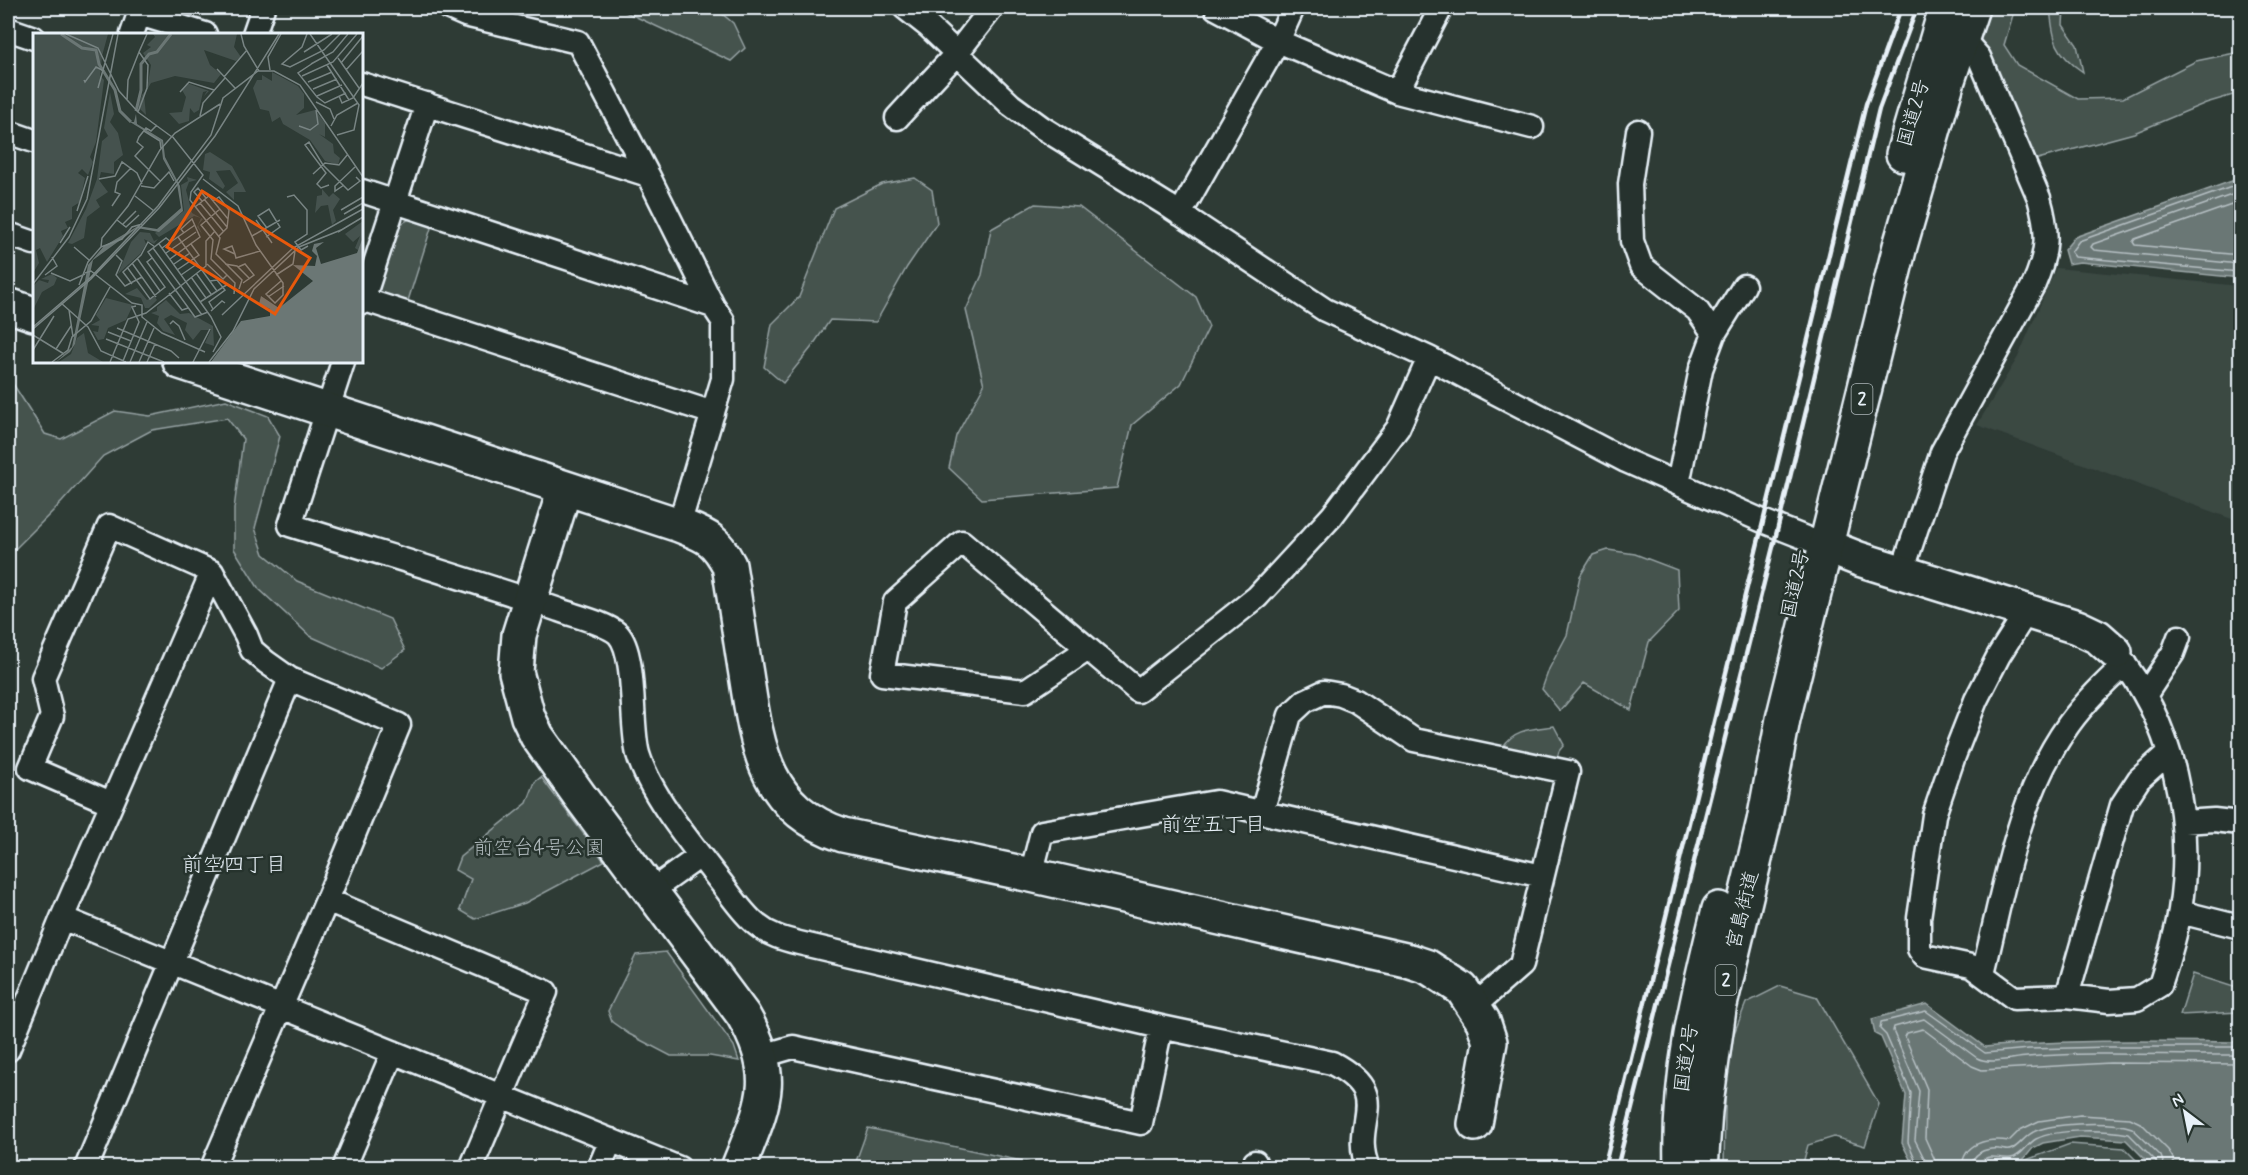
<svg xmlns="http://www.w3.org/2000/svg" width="2248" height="1175" font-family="Mynerve,'Klee One',sans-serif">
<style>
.built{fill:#3b4843}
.green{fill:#45524e;stroke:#96a2a3;stroke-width:1.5}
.water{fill:#6b7775;stroke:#9da8a9;stroke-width:1.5}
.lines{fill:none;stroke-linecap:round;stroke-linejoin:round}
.shore{stroke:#b6c0c4;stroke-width:1.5}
.street-casing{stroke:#e8f1f8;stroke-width:27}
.secondary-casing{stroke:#e8f1f8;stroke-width:38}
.highway-casing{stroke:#e8f1f8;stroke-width:38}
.street{stroke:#26332d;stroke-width:22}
.secondary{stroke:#26332d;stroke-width:33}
.highway{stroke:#26332d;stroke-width:33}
.rail{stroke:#e8f1f8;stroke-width:4.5}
.labels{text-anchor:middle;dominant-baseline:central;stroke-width:5;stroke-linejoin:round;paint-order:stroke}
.shield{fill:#26332d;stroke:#aeb8bb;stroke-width:1.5}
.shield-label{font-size:18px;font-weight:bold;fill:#e8f1f8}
.street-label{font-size:20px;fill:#e8f1f8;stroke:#26332d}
.park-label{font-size:20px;fill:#afb9bc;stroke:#26332d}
.neighbourhood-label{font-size:21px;fill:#e8f1f8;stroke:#26332d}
.inset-river{fill:none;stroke:#6b7775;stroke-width:3}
.inset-road{fill:none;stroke:#788483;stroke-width:1.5}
.view{fill:#e8590c;fill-opacity:0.15;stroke:#e8590c;stroke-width:3}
.inset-edge{fill:none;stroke:#e8f1f8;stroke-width:3}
</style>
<rect width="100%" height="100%" fill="#2e3b35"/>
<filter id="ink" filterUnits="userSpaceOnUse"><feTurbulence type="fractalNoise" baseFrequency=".0167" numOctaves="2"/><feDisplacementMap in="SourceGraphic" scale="12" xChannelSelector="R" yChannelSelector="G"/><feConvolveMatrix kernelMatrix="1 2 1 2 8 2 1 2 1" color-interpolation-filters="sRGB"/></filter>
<g filter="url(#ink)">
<!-- built -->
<path class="built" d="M2056,268L2240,286V522L1977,425L2018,357Z"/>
<!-- green -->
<path class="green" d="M617,8H715L733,23L745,48L731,61Z
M1991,8H2015L2004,45L2017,65L2078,99L2123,98L2196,61L2240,52V93L2206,103L2134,133L2034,160L1990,59L1979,39Z
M2050,8H2064L2063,25L2077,45L2083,72C2055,53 2053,40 2050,8Z
M915,178L932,190L937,223L907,267L876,322L830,320L811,348L783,383L764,367L772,324L799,297L834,208L882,184Z
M1035,204L1079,207L1196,297L1209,327L1181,384L1132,425L1117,488L982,499L949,468L956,436L984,385L966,310L982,275L991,229Z
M411,218L432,225L406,307L385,300L379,288L399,225Z
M8,376L45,434L61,439L115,411L150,416L226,400L268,416L280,436L255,528L264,554L297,581L390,619L405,650L381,668L310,636L259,589L234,549V509L243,439L227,418L152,430L103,456L62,502L10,554L8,579Z
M1608,550L1635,554L1677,570L1679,611L1649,642L1631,710L1584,683L1560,711L1542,689L1549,669L1567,635L1580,576L1593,555Z
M1554,726L1564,745L1559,751L1557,758L1503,747C1514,728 1534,729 1554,726Z
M541,777L604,861L525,903L475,919L460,910L471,879L455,870L460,857L527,803L535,782Z
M666,952L734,1046L739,1061L710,1056H671L629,1034L612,1022L608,1011L636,955Z
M2193,974L2240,989V1012L2180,1015Z
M1780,986L1817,997L1879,1104L1865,1146L1834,1137L1808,1145L1802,1167L1724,1168L1726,1054L1746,1003Z
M868,1128L1050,1167H854Z
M2070,1144L2124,1148L2143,1167H2007Z"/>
<!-- water -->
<path class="water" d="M2240,178V278L2080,262L2068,264L2064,250L2075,237Z
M1927,1004L1985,1047C2070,1039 2155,1041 2240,1042V1167H2153L2126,1140L2080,1137L2043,1143L2033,1148L2024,1159L2011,1165L1998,1162L1970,1167H1914L1902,1143L1906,1095L1881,1037L1875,1034L1872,1019Z"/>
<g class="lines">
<!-- shore -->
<path class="shore" d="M2240,184L2079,241L2071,252L2075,257L2240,272
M2240,192L2093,244L2091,247L2094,250L2240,264
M2240,202L2135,239L2133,242L2135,245L2240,255
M1919,1168L1908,1142L1911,1093L1886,1035L1880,1029L1881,1022L1926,1011L1985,1053L2029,1049L2109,1047H2240
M1926,1168L1925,1160L1915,1140L1919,1091L1893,1031L1894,1027L1924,1019L1977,1058C1990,1065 2012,1058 2027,1057C2098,1051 2169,1056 2240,1055
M1936,1168L1934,1158L1925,1138L1927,1089L1905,1037L1907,1033L1923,1029L1972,1066L1982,1070L2110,1063L2240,1064
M1962,1168C1963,1142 1988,1138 2009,1141L2020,1130L2039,1121L2080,1115L2130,1118L2142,1124L2168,1150L2173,1158L2174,1168
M1971,1168C1972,1153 1985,1148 1999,1149C2004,1149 2007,1152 2012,1149C2021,1145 2025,1134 2038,1130C2059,1123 2112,1121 2132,1128L2161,1156L2165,1168
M1979,1168L1980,1162C1991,1152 1999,1160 2011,1158C2021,1157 2027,1144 2036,1139C2058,1128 2106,1130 2129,1134L2156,1161L2157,1168"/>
<defs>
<path id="street" d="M449,8L465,15L578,42L648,175L713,306L723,321V379L679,525
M905,8L929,27L1011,105L1041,127L1167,205L1325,310L1429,358L1626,461L1765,522L1826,546
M1216,8L1278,41L1397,92L1532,127
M8,29L34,38
M132,34L139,14L205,34
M254,34L263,8
M362,84L648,175
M1397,92L1441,8
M897,118L957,53L992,8
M1638,131L1630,184L1632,241L1641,266L1697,310L1714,334
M8,132L34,141
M362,191L713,306
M1180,214L1278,41L1293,8
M8,234L34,243
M362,299L713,413
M362,303L427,104
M343,362L290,525C379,553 470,579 559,610C575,616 606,623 618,634C637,654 630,726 638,754C650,795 693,846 719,880C731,895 742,913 757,925C769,935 783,939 799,943L1161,1027L1332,1063C1396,1097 1348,1120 1368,1168
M1678,484L1701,369L1714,334L1744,286
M1902,572L1942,452L2034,284C2048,252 2049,232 2039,198L1979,57L1961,37
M2027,611L1999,655L1976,700L1954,756L1934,815L1919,918V949L1924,956L1971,966L2014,998L2067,996L2109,1001L2137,999L2160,985C2168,961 2176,935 2180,910C2194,821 2174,722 2115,652
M1088,649L1025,691L882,674L895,602L962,542L1138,691L1257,597L1332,516L1398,428L1429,358
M2146,694L2173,653L2179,637
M111,803L30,768L52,716L43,678L109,526L212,572L246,635L252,650L266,662L290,679L399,725L327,900L212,1168
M1262,812L1290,715L1305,701L1324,692L1341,695L1356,701L1414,740L1568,772L1521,965L1474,1006
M2184,822L2214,820L2240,823
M1031,875L1042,832L1216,802L1542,876
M651,891L700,856
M327,900L546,992L471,1168
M2180,912L2240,927
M62,918L679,1168
M1983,973C2004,889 2017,796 2069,724C2085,702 2105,683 2125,664
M2067,996L2122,805L2139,779L2168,753
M8,1050L62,918L212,572
M762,1056L793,1047L1141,1123L1161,1027
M86,1168L290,679
M344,1168L393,1052
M599,1168L611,1140
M1253,1168L1255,1162"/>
<path id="secondary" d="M8,305L34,314
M180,362L679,525C706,536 715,538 729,565C735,601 740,638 746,674C757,746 764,809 843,835L1031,875L1410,961L1428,967L1462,989L1483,1021L1490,1042L1475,1124
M565,488L519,635L516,672L528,717L537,736L579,795L743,1015C780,1079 763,1105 738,1168
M1826,546L1859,559L2077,627L2098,637L2115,652"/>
<path id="highway" d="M1903,154L1946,8
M1681,1168C1678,1075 1697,998 1719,909
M1701,1168L1705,1111L1719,1009L1764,821L1783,719L1900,246L1948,80L1972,8"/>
</defs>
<!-- street casing -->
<use href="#street" class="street-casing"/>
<!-- secondary casing -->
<use href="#secondary" class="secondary-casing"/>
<!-- highway casing -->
<use href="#highway" class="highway-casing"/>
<!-- street -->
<use href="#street" class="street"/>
<!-- secondary -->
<use href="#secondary" class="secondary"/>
<!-- highway -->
<use href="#highway" class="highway"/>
<!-- rail -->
<path class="rail" d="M1604,1168L1866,104L1901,8
M1617,1168L1778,527L1879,109L1917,8"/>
</g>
</g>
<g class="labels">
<!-- shield labels -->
<g class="shield">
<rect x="1851.5" y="384" width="21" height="30" rx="4.5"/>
<rect x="1715.5" y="965" width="21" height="30" rx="4.5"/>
</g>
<g class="shield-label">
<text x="1862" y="399">2</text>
<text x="1726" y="980">2</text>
</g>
<!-- street labels -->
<g class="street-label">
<text transform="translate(1914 113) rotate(-74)">国道2号</text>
<text transform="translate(1796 584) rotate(-78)">国道2号</text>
<text transform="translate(1743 910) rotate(-76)">宮島街道</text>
<text transform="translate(1687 1058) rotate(-82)">国道2号</text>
</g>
<!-- park labels -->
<g class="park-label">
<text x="539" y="848">前空台4号公園</text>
</g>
<!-- neighbourhood labels -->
<g class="neighbourhood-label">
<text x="1213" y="825">前空五丁目</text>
<text x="234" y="865">前空四丁目</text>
</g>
</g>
<!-- overview -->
<g transform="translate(33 33)">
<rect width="330" height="330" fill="#2e3b35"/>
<path d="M0,1H75L69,23L67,43L71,47L63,109L57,124L60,129L55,142L49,136L45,140L52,145L47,169L39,174V186L32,189L35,195L28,198L30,203L14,229L7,215L3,217L6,230L0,240ZM120,1H204L201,14L208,24L203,28L171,17L177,32L188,41L181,50L142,43L118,50L111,62L113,82L105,74L109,62L114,56L118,32L110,20L118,14L114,12L122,4ZM239,39L265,53L271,61V75L263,82L282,77L292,90V104L286,101L300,111L301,120L307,125L305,132L292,128L277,107L250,91L247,84L239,89L236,78L227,76L220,55L224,47H229V42L239,48ZM154,50L176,58L171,63L174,58L170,59L166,77L161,80L157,75L156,88L146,91L136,80L149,79L153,64L149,57ZM77,59L81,81L77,89L85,100L90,122L81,129V141L68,139L66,147L75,159L63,167L67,174L54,184L51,205L39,211L35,210L53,176L64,146L69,108L75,103L71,95ZM177,119L199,133L209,151L213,159H201V167L193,159L205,150L197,137L183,138L192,153L190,156L176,146L177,139L170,137L172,121ZM154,144L164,147L156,149L153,157L159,180L170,186L165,192L169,201L164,194L168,185L161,183L126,204L122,200L151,178L148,152L155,148ZM289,156L296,164L300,160L307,166L300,177L303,188L299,192L295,172L288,173L282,180L284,163L289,162ZM330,188L328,214L325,217L322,215L327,203L320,209L312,201ZM107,199L117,200L121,208L125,206L121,211L111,206L113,211L107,221L85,241L98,209ZM19,241L24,245L21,252L9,259L0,277V253L6,247L15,250L16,247L8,246ZM104,255L114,267L121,263L124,267L112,279L116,275H112L108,265L92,261ZM73,265L100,272L93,287L75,295L71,306L65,307L60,298L65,299L66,293L58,292L67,287L63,282ZM133,267L147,281L156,280L180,293L181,313L172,310L178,297H168L160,307L152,297L154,290L138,282L131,286L142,302L130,298L124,290L126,283L118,280L124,278V274ZM51,300L55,320L70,329H26L38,321L44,305Z" fill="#45524e"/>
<path d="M103,81L104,91L130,107L132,124L147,153L150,178L126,199L104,195L60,227L42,311L37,319L23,329L39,314L55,232L71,213L105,193L124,196L148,175L144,151L130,126L128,108L97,89H101ZM330,204V329H178L208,288L237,283V276L226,271L228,263L246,275L280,248L260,232L282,233L284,223L279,218L281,211L291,209L283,215L288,231L324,220Z" fill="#6b7775"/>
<path class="inset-river" d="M28,1L49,15L63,17L66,31L82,57L87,78L98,89M103,78L108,57V31L116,21L124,19L138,1"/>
<path class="inset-road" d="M33,1L65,15L86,58L105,79M114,1L106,19L115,32L114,55L105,79L139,104M208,1L211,13L226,38M274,1L269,14L249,31L257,34L291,17L307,1M277,1L326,72L321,97L304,102M271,19L299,1M305,25L326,55M280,30L265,40L284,64L292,70L313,60M308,30L330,3M278,31L300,19L315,1M294,32L316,67M184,36L202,55M237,37L235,24L248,1M313,37L330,18M269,43L300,29L324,1M191,44L214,17M51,47L52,49L63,34L71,38M275,49L299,39M65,55L80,1M280,56L304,46M147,59L156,49L181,57M284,63L309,52M306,63L309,70L320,65L330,50M94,68L95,47L106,19M283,69L297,76L301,86M167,83L170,70L192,45M124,92L118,98L113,95L106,104L104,109L110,114L102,123L127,148M266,93L277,97L285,91L283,77M298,93L304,82L325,70M111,98L127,108L128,116M139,103L170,142L158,159L157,167L187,205L183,221L209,247L206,256M280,141L292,130L306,132L315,121M66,146L82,143L89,129L104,140L109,151M170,146L205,173L223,212L250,250V262L242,270L233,261L248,248M296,152L288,155L284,151L293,140L272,112L276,109L290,132L315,157L327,148L323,144M311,152L302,158V153L322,134M108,153L121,155L136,139L141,148M102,163L121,178M254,164L261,162L274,177V201L262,209L268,217L275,213M171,166L194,194M169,168L161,159L165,155L173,165M180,168L186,164L196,177L194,195L186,203M167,170L191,199M79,173L87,161L82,159L84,149L98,135M162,174L176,163L195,186M187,176L168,192L180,207L178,226L202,250L201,261M308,177L330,164M44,178L55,143M311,181L330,170M84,187L93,194L106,182M223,187L239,210M90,191L103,178M305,199L330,184M219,203L247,187M145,204L184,258M233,204L247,194L236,176L225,183L234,195M138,209L133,205L115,219L162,284L175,279M27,210L37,194M126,211L178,284L188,304L180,319M41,214L56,227M68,214L89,206L99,194L109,191M120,215L169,282M129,215L162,192M133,220L163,199M202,221L191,216L199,213L202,221L203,225L227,218M83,222L89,228L83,242L92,253L109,244M104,225L127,258M137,226L167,204L159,186L148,196L151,200M99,230L123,264M141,231L157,220M174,231L190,246L194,242M192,231L204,233L217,246M94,234L117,266L132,254L114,229L119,225M205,234L212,231L221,242L210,250M144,237L166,222L158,211M18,240L37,248L52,241M52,240L58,238L99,270L109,272V284L129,300L172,319M163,240L178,261M12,242L24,233L19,224M148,242L164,231M243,242L260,231L262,218M158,244L173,265M177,248L184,247L192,257L176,269L180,276M0,251L36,204L54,166L85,1M99,251L90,239L108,222L115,209L122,214M46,252L55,229L68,214L69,205L95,173L127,117L142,100L187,71M136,260L149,277L155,275M235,264L251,253M167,269L195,251M28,270L55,294L68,318L93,329M36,277L40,304M178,278L189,268L192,270M189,282L260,215L330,176M137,291L140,288L146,293L152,307M0,294L58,244L125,173L178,102L190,65L225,38H241L267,52L330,144M84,295L138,318L146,325M0,296L58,246L126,175L182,103L246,1M75,299L98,308M0,302L31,321M73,306L131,329M23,316L38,293M0,317L21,283M90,328L106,289L99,274L103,273M19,329L35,317L39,304L58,288L77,254M77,329L95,286L113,280L173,233V208L182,198M97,329L114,289M106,329L121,295M114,329L122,311M160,329L177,296M176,329L200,298L221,256L266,214L308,197"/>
<path class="view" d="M169,158L277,225L242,281L134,214Z"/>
<rect width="330" height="330" class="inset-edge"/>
</g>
<!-- margin -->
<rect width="2248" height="1175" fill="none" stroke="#26332d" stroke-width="30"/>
<rect x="15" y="15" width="2218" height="1145" fill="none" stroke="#e8f1f8" stroke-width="2" filter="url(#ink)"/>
<!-- north arrow -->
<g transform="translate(2185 1112) rotate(328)" stroke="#26332d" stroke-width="4.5" paint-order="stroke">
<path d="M0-4.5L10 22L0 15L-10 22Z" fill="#e8f1f8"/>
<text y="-9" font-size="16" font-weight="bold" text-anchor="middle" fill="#e8f1f8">N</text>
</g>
</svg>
